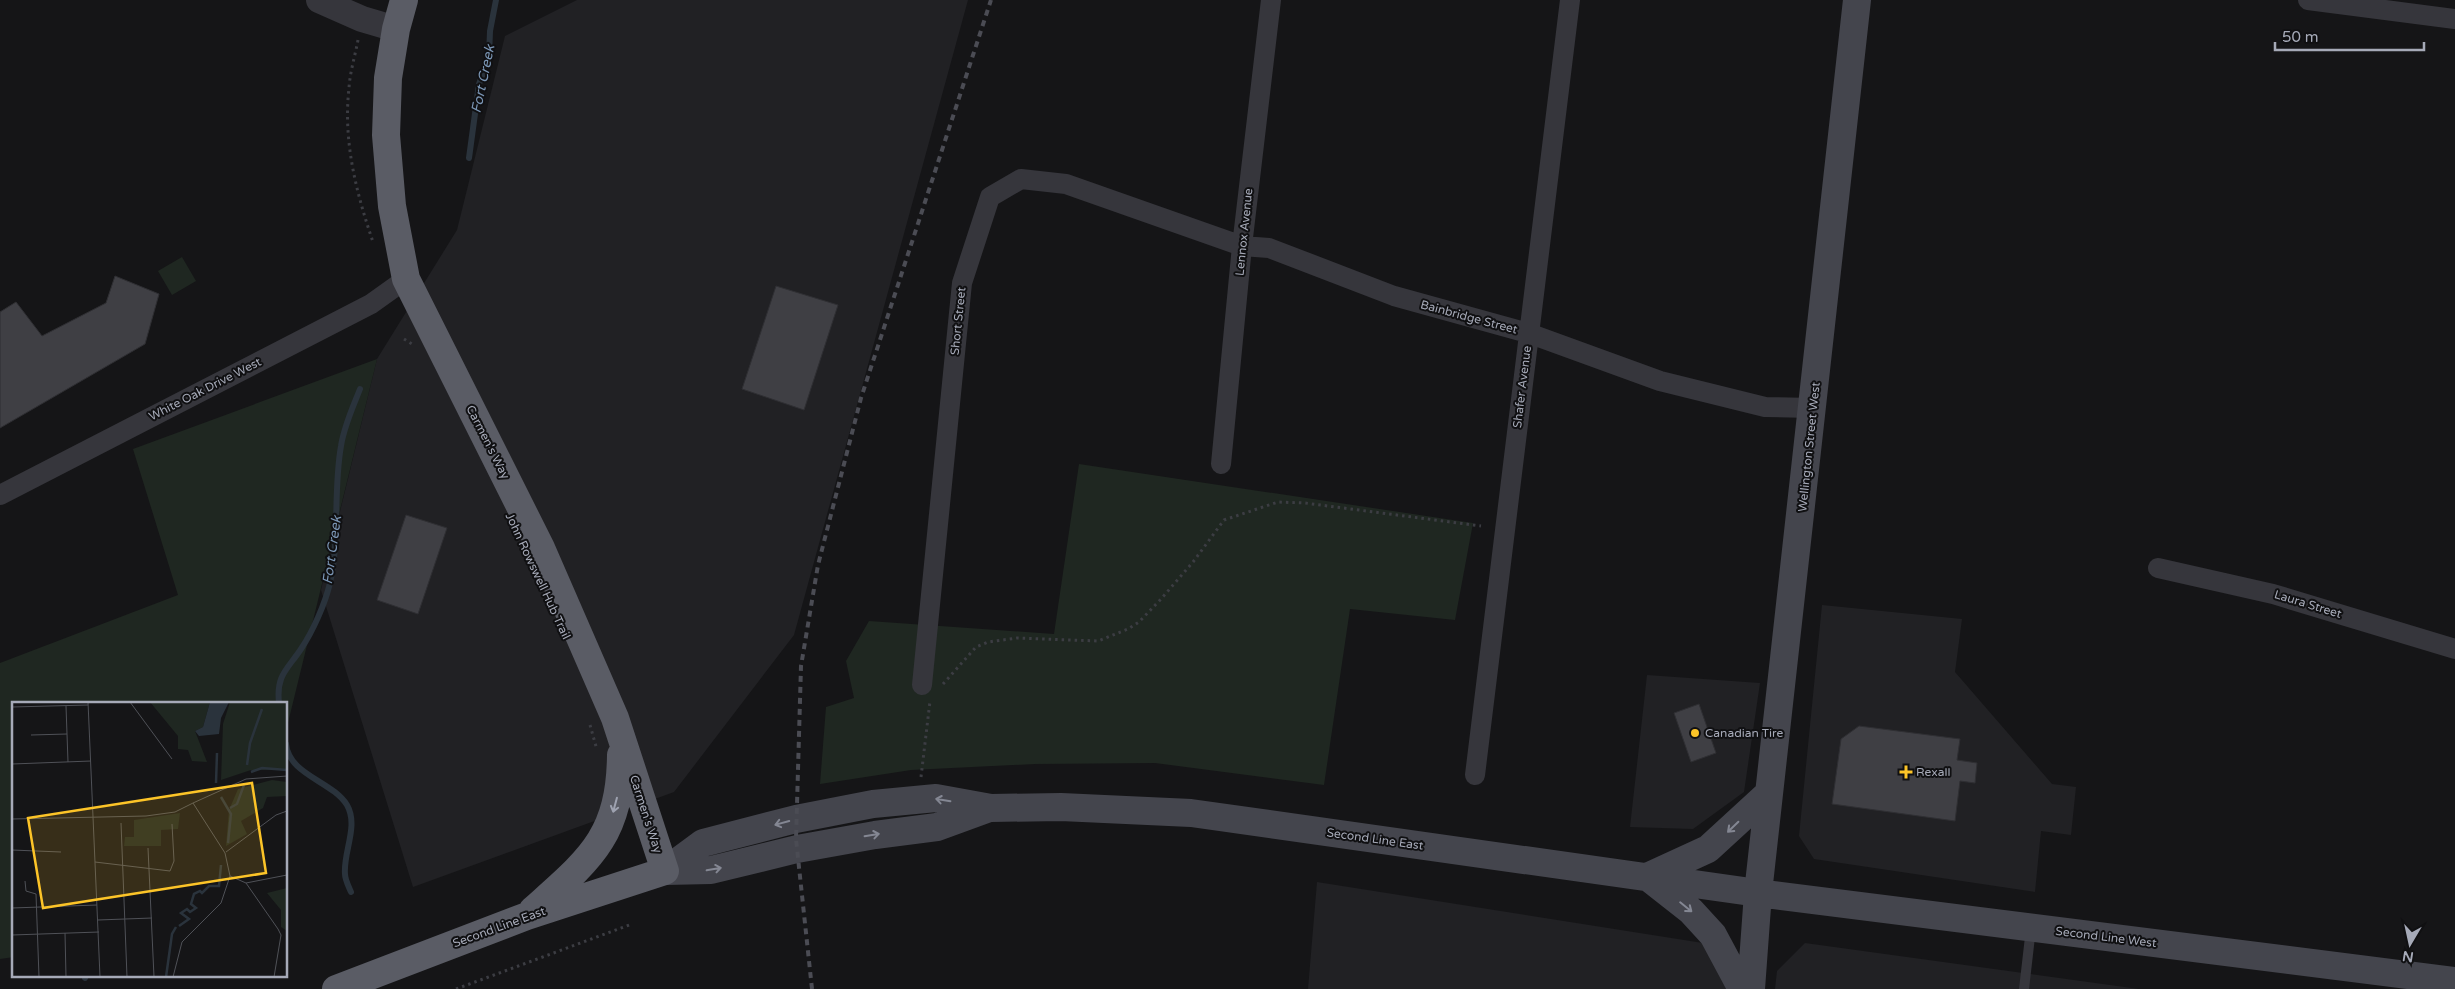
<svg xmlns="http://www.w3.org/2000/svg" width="2455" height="989" font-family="'Varela Round',sans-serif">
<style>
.built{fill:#212124}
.green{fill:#1f2721}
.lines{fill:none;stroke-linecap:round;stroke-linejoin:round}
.stream{stroke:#2a333c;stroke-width:6}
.building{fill:#3f3f44;stroke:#2f2f33}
.path{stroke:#3c3d43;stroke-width:3;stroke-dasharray:2.5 4;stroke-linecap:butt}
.service{stroke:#36363c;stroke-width:10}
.minor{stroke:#36363c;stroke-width:20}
.tertiary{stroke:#36363c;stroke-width:26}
.secondary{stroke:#44454d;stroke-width:28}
.trunk{stroke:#5a5c65;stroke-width:28}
.rail{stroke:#4b4c54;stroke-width:4;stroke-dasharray:6 5;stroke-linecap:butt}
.oneway{stroke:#848793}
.oneway2{stroke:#9ea2b0}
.poi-dot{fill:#fcc428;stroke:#101012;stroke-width:2}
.labels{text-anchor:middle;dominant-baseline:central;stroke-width:4;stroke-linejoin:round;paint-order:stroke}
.street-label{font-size:12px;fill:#a6aab8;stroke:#101012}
.poi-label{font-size:12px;fill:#a6aab8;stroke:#101012;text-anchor:start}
.water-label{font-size:14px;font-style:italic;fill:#7b96b5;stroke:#101012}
.inset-river{fill:none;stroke:#2a333c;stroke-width:2.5}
.inset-road{fill:none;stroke:#4f5157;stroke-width:1}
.view{fill:#fcc428;fill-opacity:0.15;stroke:#fcc428;stroke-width:2.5}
.inset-edge{fill:none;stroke:#a6aab8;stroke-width:2.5}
</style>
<rect width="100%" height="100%" fill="#151517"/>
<!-- built -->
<path class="built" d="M577,0H968L794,635L674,792L413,887L321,590L377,359L457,230L505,36Z
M1822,605L1962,619L1955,672L2052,784L2076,787L2071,835L2041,831L2035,892L1814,859L1799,836Z
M1647,675L1760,683L1744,792L1693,829L1630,827Z
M1317,882L1703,943L1728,989H1308Z
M1805,943L2139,989H1775L1777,971Z"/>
<!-- green -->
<path class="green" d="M182,257L196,281L172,295L158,271Z
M377,359L286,731V703H14V957L0,959V663L178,595L133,449Z
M1079,464L1473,523L1455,620L1350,609L1324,785L1155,763L1035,764L911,770L820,784L826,707L854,698L846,661L869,621L1054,634Z"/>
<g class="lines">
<!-- stream -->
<path class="stream" d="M469,158L479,84L489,57L490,31L496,0
M279,703C276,675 287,670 301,649C313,631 325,604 330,583C340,538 333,491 341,446C344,426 353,407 360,389
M286,744C289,775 332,781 347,805C359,826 343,852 345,874C345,880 349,887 351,892
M85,978L86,975"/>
</g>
<!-- building -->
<path class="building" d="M115,276L159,294L145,344L0,428V312L16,302L42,336L106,303Z
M776,286L838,305L804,410L742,389Z
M406,515L447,528L418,614L377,600Z
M1699,704L1716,753L1691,762L1674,713Z
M1859,726L1960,739L1957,760L1977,763L1975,783L1960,781L1955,821L1832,804L1841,739Z"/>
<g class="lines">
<!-- path -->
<path class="path" d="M358,40C355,56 350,72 349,88C343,141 356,192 373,242
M404,339L412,344
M943,684L976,647L988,642L1017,638L1098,641L1128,629L1139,622L1161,599L1193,562L1224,520L1278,502L1305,503L1481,526
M590,725L597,750
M921,777L930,701
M456,989L632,924"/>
<!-- service -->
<path class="service" d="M2024,989L2031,928"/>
<!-- minor -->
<path class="minor" d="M2308,0L2455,19
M1221,464L1242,246L1271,0
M0,495L371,304L406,279
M2158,568L2273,594L2455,649
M922,685L962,283L990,197L1021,179L1066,184L1242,246L1269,248L1394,296L1528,333L1660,381L1765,407L1813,408
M1475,775L1570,0"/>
<!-- tertiary -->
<path class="tertiary" d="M319,0L362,19L396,29"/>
<!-- secondary -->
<path class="secondary" d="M665,871L703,843L796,819L873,804L936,798L991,808L1061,807L1191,813L1758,893L2455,981
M665,871L711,870L797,849L875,835L937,827L989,808
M1647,877L1708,849L1769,793
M1649,878L1691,911L1713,935L1742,989
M1751,989L1758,893L1857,0"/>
<!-- trunk -->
<path class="trunk" d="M533,910C590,859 620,837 621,755
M336,989L527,916L665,871L615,718L541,548L406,279L392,206L386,135L388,78L396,29L404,0"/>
<!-- rail -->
<path class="rail" d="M812,989L796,839L801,666L818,565L861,398L991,0"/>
</g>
<!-- one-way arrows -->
<defs><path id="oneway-shaft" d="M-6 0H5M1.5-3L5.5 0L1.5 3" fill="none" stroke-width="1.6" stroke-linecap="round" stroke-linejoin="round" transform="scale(1.25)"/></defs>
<g class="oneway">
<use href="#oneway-shaft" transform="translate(943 800) rotate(-171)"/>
<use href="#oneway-shaft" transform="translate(782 823) rotate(165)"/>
<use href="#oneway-shaft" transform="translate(1733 827) rotate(136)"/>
<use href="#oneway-shaft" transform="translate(872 835) rotate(-9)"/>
<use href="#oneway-shaft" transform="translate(714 869) rotate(-10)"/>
<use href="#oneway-shaft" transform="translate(1686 907) rotate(39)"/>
</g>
<use class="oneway2" href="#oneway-shaft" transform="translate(615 805) rotate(105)"/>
<!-- markers -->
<g class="poi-dot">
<circle cx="1695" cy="733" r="5"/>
<path d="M1903.5 764.5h5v5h5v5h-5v5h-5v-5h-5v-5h5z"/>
</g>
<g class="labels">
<!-- street labels -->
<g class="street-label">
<text transform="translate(1244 232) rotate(-84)">Lennox Avenue</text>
<text transform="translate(1469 317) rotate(15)">Bainbridge Street</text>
<text transform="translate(958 321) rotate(-84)">Short Street</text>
<text transform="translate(1522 387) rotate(-83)">Shafer Avenue</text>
<text transform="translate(205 389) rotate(-27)">White Oak Drive West</text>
<text transform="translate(488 442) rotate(63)">Carmen's Way</text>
<text transform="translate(1809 447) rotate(-84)">Wellington Street West</text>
<text transform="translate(538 576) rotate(65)">John Rowswell Hub Trail</text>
<text transform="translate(2308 604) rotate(17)">Laura Street</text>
<text transform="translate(646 814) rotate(72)">Carmen's Way</text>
<text transform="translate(1375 839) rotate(8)">Second Line East</text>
<text transform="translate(499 927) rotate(-20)">Second Line East</text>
<text transform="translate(2106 937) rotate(7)">Second Line West</text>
</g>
<!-- poi labels -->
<g class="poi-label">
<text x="1705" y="733">Canadian Tire</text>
<text x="1916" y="772">Rexall</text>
</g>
<!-- water labels -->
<g class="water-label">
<text transform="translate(483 79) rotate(-78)">Fort Creek</text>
<text transform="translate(332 550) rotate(-82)">Fort Creek</text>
</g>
</g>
<!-- overview -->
<g transform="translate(12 702)">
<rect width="275" height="275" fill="#151517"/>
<path d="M138,0H198L191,25L183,29L195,60L180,59L176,48L166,47V34ZM218,0H275V68H239L209,78L211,22ZM260,78L275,80V94L255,95L251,106L229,119L235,132L214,144L217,108L226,87ZM168,111L166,127L149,128V144H112L113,135H122V118ZM275,186V229L269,225V208L255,191Z" fill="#1f2721"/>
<path d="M198,0H217L209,16L207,32L187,34L183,29L191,25Z" fill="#2a333c"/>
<path class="inset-river" d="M235,63L238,41L250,7M239,70L250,66L275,68M204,81L205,51M209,95L219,112L216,141M218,106L225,102L232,83M167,224L177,217L169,211L175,207L178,210L184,206L179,202L182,192L188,189L190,191L197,184H207L209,163M154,275L160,232L164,225"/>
<path class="inset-road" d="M76,0L88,275M118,0L160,57M54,4L56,60M0,5L76,3M19,33L55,32M0,62L79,59M0,117L134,114L163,110L181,101M109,121L115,275M136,146L142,275M0,148L49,150M214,150L264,113L275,109M83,160L158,169L162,159L160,122M218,174L234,181L266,227L269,233L262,275M13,179L14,189L24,192L27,275M234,181L275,173M0,206L85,203M86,218L140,216M53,231L54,275M0,233L87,230M161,275L170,240L209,201L218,174L213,151L181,101L234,77L275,74"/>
<path class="view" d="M240,81L254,171L31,206L16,116Z"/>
<rect width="275" height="275" class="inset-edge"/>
</g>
<!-- north arrow -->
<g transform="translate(2410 944) rotate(189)" stroke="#101012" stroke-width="4" paint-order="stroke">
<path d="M0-4L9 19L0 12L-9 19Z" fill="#a6aab8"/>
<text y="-8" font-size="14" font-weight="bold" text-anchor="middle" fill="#a6aab8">N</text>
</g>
<!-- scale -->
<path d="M2275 42v8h149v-8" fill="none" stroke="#a6aab8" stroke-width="2.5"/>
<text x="2282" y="42" font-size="15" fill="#a6aab8" stroke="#101012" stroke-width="4" paint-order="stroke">50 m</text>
</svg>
